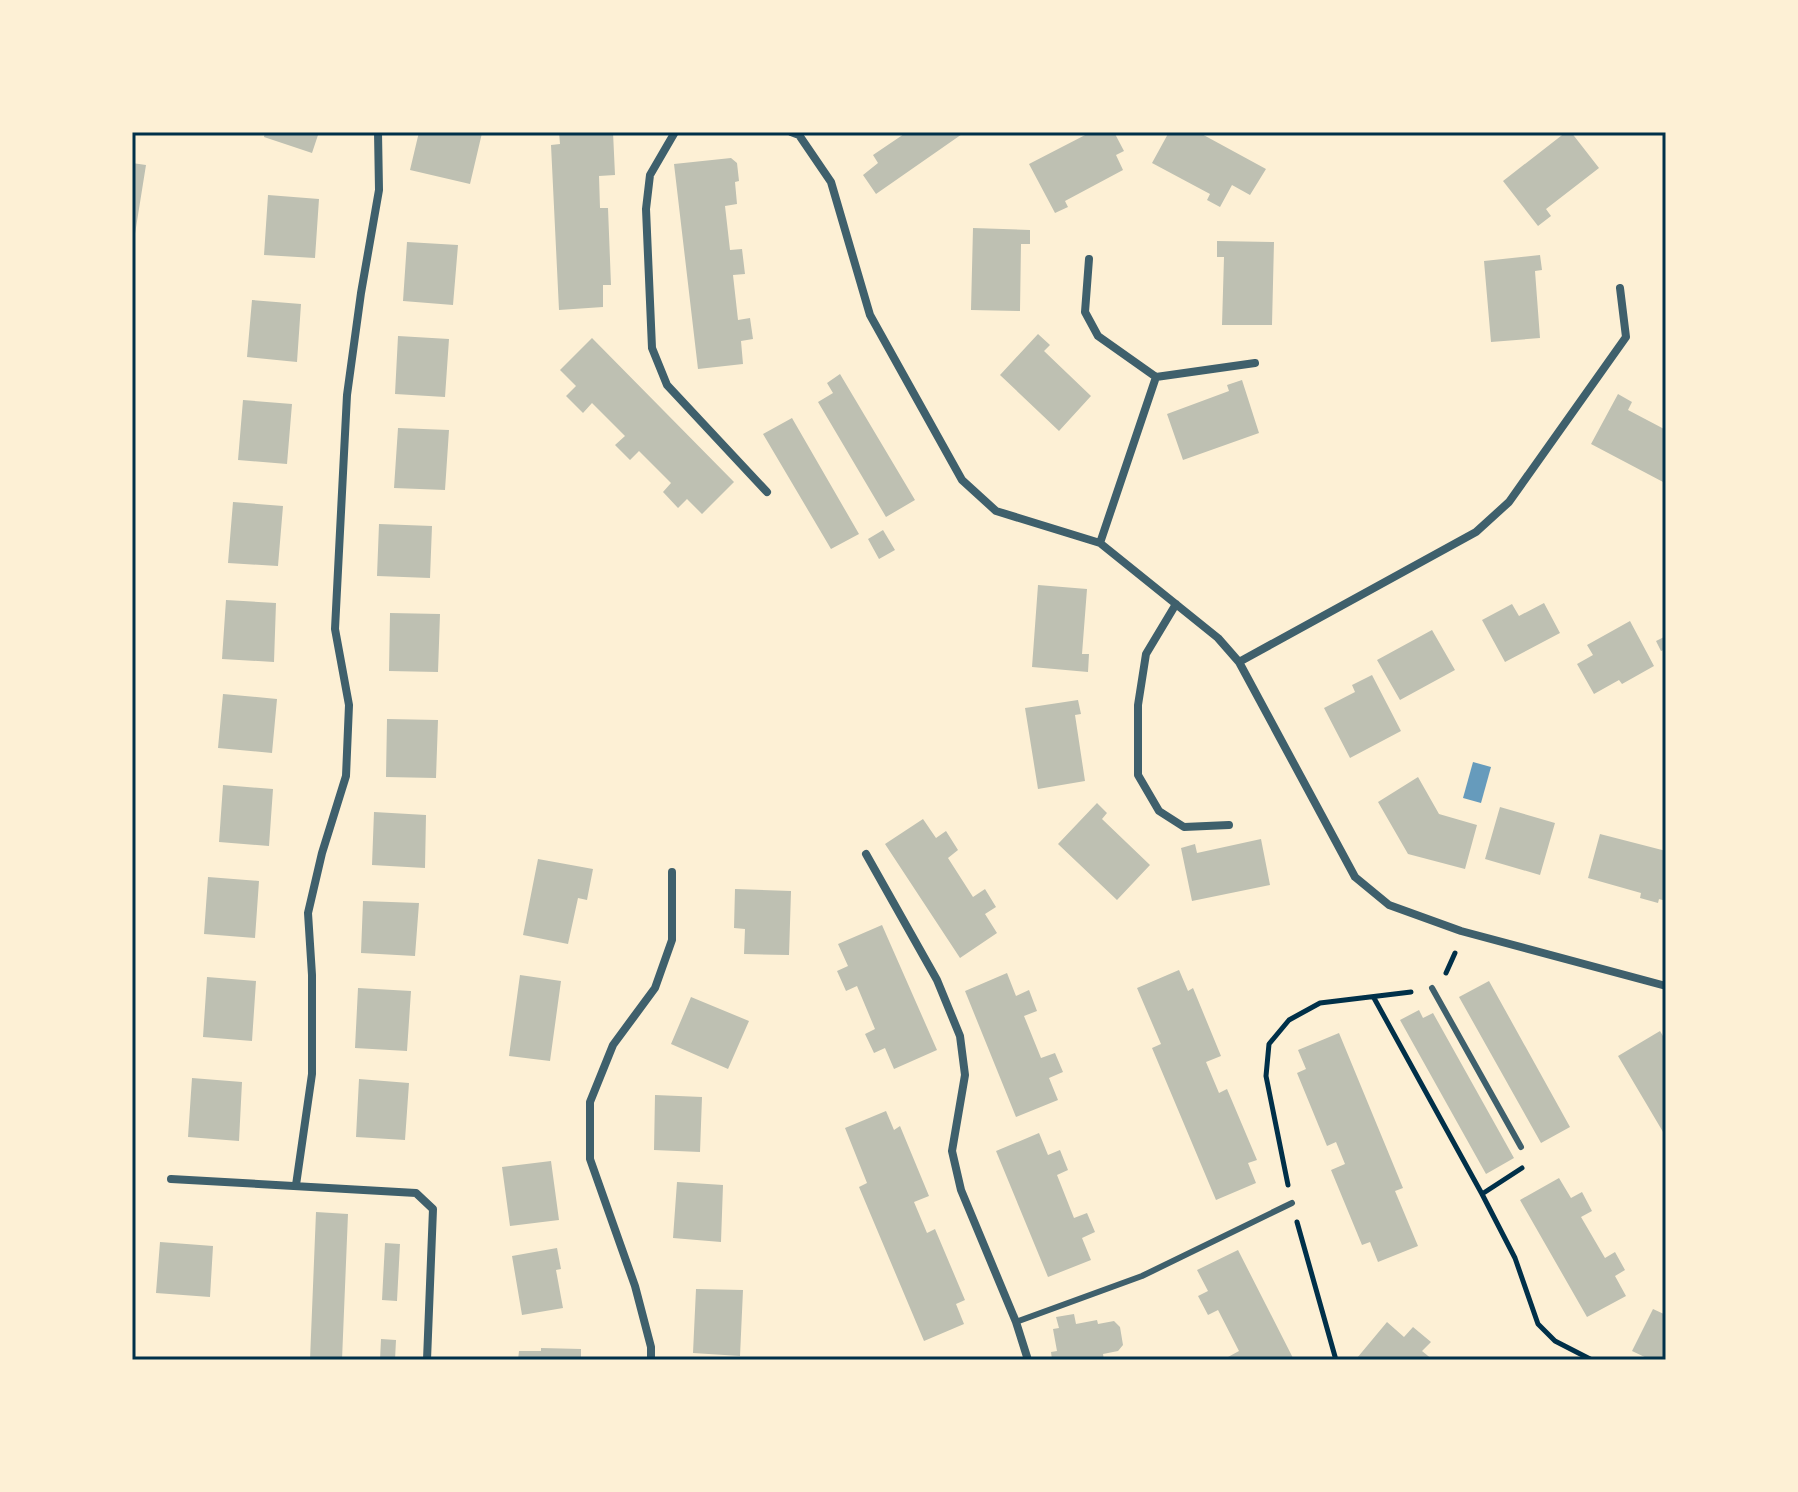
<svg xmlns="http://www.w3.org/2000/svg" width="1798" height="1492" font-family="Ubuntu,sans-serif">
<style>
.water{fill:#669bbc}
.building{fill:#bec0b2}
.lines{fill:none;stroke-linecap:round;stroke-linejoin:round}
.path{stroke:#003049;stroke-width:5}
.service{stroke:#3f606c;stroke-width:6}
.minor{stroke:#3f606c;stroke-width:8}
.neatline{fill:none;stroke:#003049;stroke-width:3}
</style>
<rect width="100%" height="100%" fill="#fdf0d5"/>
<!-- water -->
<path class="water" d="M1473,762L1491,767L1481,803L1463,798Z"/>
<!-- building -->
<path class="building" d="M265,132H319L312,153L264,137Z
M419,132L482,133L470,184L410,170Z
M559,132H613L615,175L599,176L600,208H608L611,285H603V307L559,310L551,145L560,144Z
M907,132H965L876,194L863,175L878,163L873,155Z
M1091,132H1114L1124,151L1116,155L1123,170L1065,201L1068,207L1055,213L1029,164Z
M1169,132H1198L1266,169L1250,195L1232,185L1220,207L1207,200L1210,194L1152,163Z
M1566,132H1571L1599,168L1546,209L1551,216L1538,226L1503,181Z
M731,158L737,163L739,181L735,182L737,204L725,206L730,250L742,249L745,274L733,275L738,320L750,318L753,339L741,341L743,364L698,369L674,164Z
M132,163L146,165L134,240H132Z
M268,195L319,199L315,258L264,255Z
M973,228L1030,230V244H1021L1020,311L971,310Z
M1217,241L1274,242L1272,325H1222L1224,257H1217Z
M407,242L458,245L453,305L403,301Z
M1540,255L1542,270L1535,271L1540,338L1491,342L1484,261Z
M252,300L301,304L297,362L247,357Z
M1038,334L1050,345L1044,351L1091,396L1059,431L1000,375Z
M398,336L449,339L445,397L395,394Z
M592,338L734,482L702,514L687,499L678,508L663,492L671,483L639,451L630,460L615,445L625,436L592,403L583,413L566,396L576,386L560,370Z
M840,374L915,500L886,517L818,402L833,393L827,383Z
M1242,380L1259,433L1183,460L1167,414L1229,391L1227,385Z
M1618,394L1632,402L1628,410L1666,430L1665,483L1591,444Z
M243,400L292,404L287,464L238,460Z
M792,418L859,534L831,549L763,434Z
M398,428L449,430L445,490L394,488Z
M233,502L283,506L278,566L228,563Z
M379,524L432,526L430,578L377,576Z
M883,530L895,550L879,559L868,539Z
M1038,585L1087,589L1082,654H1089L1088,672L1032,667Z
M226,600L276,603L274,662L222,659Z
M1544,603L1560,633L1505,662L1482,620L1512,604L1519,616Z
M390,613L440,614L438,672L389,671Z
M1630,621L1654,666L1622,684L1619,680L1594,694L1577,664L1593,655L1587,645Z
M1432,630L1455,670L1400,700L1377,660Z
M1666,636V649L1661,651L1656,641Z
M1372,675L1401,731L1350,758L1324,708L1355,692L1352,685Z
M223,694L277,699L272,753L218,748Z
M1078,700L1081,714L1075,715L1085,781L1038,789L1025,708Z
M387,719L438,720L436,778L386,777Z
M1418,777L1439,814L1477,825L1465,869L1408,854L1378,802Z
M223,785L273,789L269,846L219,842Z
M1097,803L1107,813L1102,819L1150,865L1117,900L1058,844Z
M1500,807L1555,823L1540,875L1485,859Z
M374,812L426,815L425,868L372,865Z
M923,819L936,838L946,831L958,850L948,858L973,897L985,889L996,907L985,914L997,933L960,958L885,844Z
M1600,834L1666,851V901L1659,899L1658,903L1640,898L1641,893L1588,878Z
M1261,839L1270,885L1192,901L1181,848L1195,844L1197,853Z
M538,859L593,869L587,900L578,898L568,944L523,935Z
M208,877L259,881L255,938L204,934Z
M735,889L791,891L789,955L744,954L745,929L734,928Z
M363,901L419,903L415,956L361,953Z
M882,925L937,1050L894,1069L885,1048L874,1053L865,1034L875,1029L857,986L846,991L837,971L848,966L838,944Z
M1179,970L1188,991L1193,988L1221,1056L1206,1062L1219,1093L1227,1089L1257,1160L1248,1163L1256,1183L1216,1200L1152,1048L1161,1044L1137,988Z
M1007,973L1016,996L1029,990L1037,1011L1024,1016L1041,1058L1055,1053L1063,1072L1049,1078L1058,1100L1016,1117L965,991Z
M520,975L561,981L550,1061L509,1056Z
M207,977L256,981L252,1041L203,1037Z
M1489,981L1570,1127L1541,1143L1459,997Z
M358,988L411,991L407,1051L355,1048Z
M691,997L749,1021L728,1069L671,1044Z
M1419,1010L1423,1018L1433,1013L1514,1158L1486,1174L1400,1020Z
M1660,1031L1666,1041V1137L1618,1056Z
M1339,1033L1403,1188L1395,1191L1418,1246L1378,1262L1370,1242L1362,1245L1331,1170L1345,1164L1336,1142L1327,1146L1297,1073L1306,1069L1298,1050Z
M192,1078L242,1082L239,1141L188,1137Z
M359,1079L409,1083L405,1140L356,1137Z
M655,1095L702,1097L700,1152L654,1150Z
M886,1111L894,1130L900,1126L929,1196L914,1202L927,1233L935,1229L965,1300L956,1304L964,1324L924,1341L859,1187L867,1183L845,1128Z
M1039,1133L1048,1155L1060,1150L1068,1170L1057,1175L1074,1218L1087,1213L1095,1232L1082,1238L1091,1260L1048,1277L996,1151Z
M551,1161L559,1220L510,1226L502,1167Z
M1559,1178L1571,1198L1582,1192L1592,1211L1581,1217L1605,1258L1615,1252L1625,1270L1615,1276L1626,1296L1587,1317L1520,1200Z
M677,1182L723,1185L721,1242L673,1238Z
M316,1212L348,1214L342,1360H310Z
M160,1242L213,1246L210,1297L156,1293Z
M385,1243L400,1244L397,1301L382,1300Z
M557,1248L561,1269L556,1270L563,1308L522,1315L512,1256Z
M1238,1250L1294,1360H1230L1228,1357L1239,1351L1218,1310L1208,1315L1198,1296L1208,1291L1197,1270Z
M696,1289L743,1290L740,1356L693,1353Z
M1653,1309L1666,1315V1360H1651L1632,1351Z
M1074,1314L1076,1324L1097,1320L1098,1324L1114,1321L1120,1327L1123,1345L1118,1351L1103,1354L1104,1360H1052L1051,1352L1057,1351L1053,1329L1059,1328L1056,1317Z
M1387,1322L1404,1337L1413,1327L1431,1342L1422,1351L1433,1360H1360L1357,1358Z
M381,1339L396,1340L395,1360H380Z
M541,1348L581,1349V1360H518L519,1351H541Z"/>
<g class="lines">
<!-- path -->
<path class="path" d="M1446,973L1455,953
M1374,998L1482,1194L1515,1258L1538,1324L1555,1341L1592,1360
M1288,1185L1266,1076L1269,1044L1289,1020L1320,1003L1411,992
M1482,1194L1522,1168
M1297,1222L1336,1360"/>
<!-- service -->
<path class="service" d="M1432,988L1521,1147
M1016,1322L1142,1276L1292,1203"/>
<!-- minor -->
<path class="minor" d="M675,132L650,175L646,209L652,348L667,385L767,492
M791,132L799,135L831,182L870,315L962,480L996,511L1100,543L1218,638L1239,662L1355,877L1389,905L1461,931L1666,986
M1089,259L1085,312L1098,336L1156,377L1255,363
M1100,543L1156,377
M1176,604L1146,654L1138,705V775L1159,811L1184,827L1229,825
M1239,662L1476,532L1509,502L1626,337L1620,288
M866,854L937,980L960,1036L965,1075L952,1151L961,1190L1016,1322L1028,1360
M171,1179L416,1193L433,1209L427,1360
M296,1185L312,1074V975L308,913L322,853L346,776L349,705L335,629L347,395L361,293L379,190L378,132
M651,1360V1347L635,1286L590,1159V1102L613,1045L655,988L672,940V872"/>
</g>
<!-- border -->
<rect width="1798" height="1492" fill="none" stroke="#fdf0d5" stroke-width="268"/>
<rect x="134" y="134" width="1530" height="1224" class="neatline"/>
</svg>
